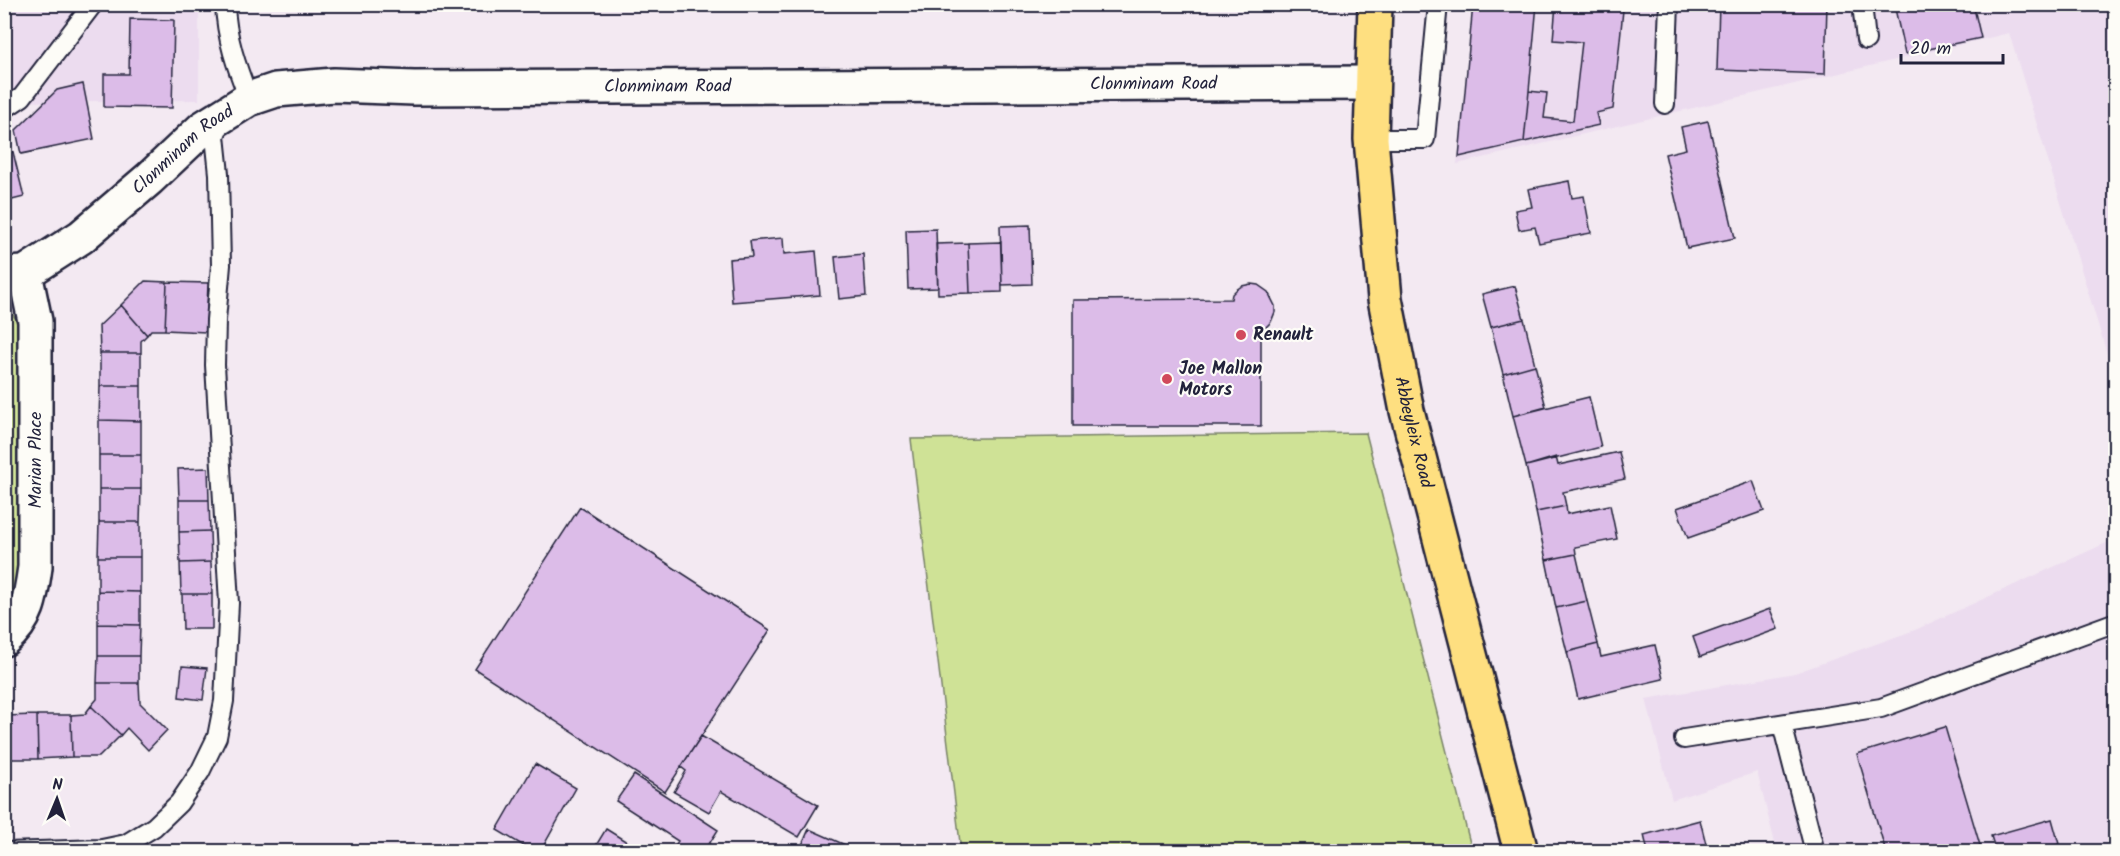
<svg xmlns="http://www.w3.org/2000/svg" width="2120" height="856" font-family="Kalam,sans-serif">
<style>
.built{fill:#ecdcef}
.green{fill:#cfe296;stroke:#788268;stroke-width:1.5}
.building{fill:#dcbce8;stroke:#22223b;stroke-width:1.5}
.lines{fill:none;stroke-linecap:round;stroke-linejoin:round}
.lane-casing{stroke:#22223b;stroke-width:22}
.street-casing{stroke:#22223b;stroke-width:38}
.primary-casing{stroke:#22223b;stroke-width:38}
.lane{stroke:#fdfcf7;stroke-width:18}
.street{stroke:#fdfcf7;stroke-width:33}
.primary{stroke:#fedf80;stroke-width:33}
.poi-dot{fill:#d1495b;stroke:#fdfcf7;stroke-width:2}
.labels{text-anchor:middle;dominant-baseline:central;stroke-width:4.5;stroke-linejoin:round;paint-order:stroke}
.street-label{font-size:18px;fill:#22223b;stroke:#fdfcf7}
.poi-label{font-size:18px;font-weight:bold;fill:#22223b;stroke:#fdfcf7;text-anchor:start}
</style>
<rect width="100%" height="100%" fill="#f3e9f2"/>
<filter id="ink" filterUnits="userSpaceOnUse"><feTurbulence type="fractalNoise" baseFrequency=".0167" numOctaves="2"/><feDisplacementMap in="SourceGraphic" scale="12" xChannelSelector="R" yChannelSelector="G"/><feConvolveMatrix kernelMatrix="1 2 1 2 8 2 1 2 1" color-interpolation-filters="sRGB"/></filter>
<g filter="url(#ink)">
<!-- built -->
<path class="built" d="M4,5H199V100L5,102Z
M1476,5H2115V380L2009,33L1457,164Z
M2115,539V851H1777L1757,772L1672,800L1646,699L1795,673L1915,630Z"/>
<!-- green -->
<path class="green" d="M4,301L17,321L20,412V561L17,594L4,618Z
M1366,433L1472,851H961L911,439Z"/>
<!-- building -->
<path class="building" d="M1473,4H1537L1529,91L1524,142L1459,157Z
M1556,4L1623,10L1613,109L1596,113L1599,125L1524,142L1529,91L1547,93L1544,118L1573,121L1582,42L1553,40Z
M1568,4H1614L1613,9Z
M1719,4H1827L1825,74L1717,70Z
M1894,4H1973L1981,38L1905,54Z
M130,19L174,20L172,108L104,107V74H129Z
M83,84L94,139L21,154L16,130L57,90Z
M1708,121L1735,238L1687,248L1665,154L1686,149L1681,127Z
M13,152L24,197L4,202V154Z
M1569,181L1572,198L1584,196L1591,233L1539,243L1535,227L1519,230L1515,210L1532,207L1528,189Z
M1030,225L1032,284L1002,285L1000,226Z
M936,229L938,288L908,289L906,230Z
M783,238L784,254L816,251L820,295L732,302L729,259L752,257L750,241Z
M1001,242L1002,292L970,293L968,243Z
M968,243L970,293L938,294L936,244Z
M863,254L866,296L839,299L835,257Z
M145,281L167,282L165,330H151L147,335L121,305Z
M167,282L208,283L206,332L165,330Z
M1251,284L1258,285L1268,292L1275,306V312L1271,322L1261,332V426H1073V300L1231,299L1232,294L1236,290L1242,286Z
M1515,286L1524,319L1491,327L1482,294Z
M121,305L147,335L141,341V353H100L99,326Z
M1524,319L1535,365L1503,374L1491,327Z
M100,353H141V386H100Z
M1535,365L1546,407L1513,416L1503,374Z
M100,386H141V421L99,420Z
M1589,397L1601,447L1526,466L1513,416Z
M99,420L141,421V455H99Z
M1619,452L1625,479L1563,492L1566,506L1536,512L1526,466L1556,457L1558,465Z
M99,455H141V489H99Z
M208,468L209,500H179L178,469Z
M1753,481L1764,511L1688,538L1677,508Z
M99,489H141L140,522H99Z
M179,500H209L210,531L179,532Z
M1610,505L1617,539L1575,547L1576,554L1546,560L1536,512L1566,506L1567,514Z
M580,507L770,630L665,792L475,669Z
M99,522H140V557H98Z
M210,531L211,562L180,563L179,532Z
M1576,554L1587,601L1556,608L1546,560Z
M98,557H140V592L98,591Z
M211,562L212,594H181L180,563Z
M98,591L140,592V625L98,624Z
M182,594H212V629H183Z
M1587,601L1598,644L1567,652L1556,608Z
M1770,609L1778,629L1700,657L1693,637Z
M98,624L140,625L139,656H98Z
M1598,644L1601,657L1655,645L1663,679L1578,699L1567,652Z
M98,656H139V683H97Z
M182,666L207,668L203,700L179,697Z
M97,683H139L140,703L167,730L148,750L127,728L121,735L91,706L97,699Z
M91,706L121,735L99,757H72L71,715L85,714Z
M37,715H71L72,757L38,759Z
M37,715L38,759H4V716Z
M1945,727L1982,852H1886L1857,754Z
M701,736L818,805L799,837L721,791L709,812L674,792L686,771L681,767Z
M535,764L576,788L540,852H534L497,830Z
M634,775L718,830L704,852H671L678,841L616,801Z
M2052,819L2059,844L2034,852H1996L1991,836Z
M1700,820L1708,852H1648L1644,835Z
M606,829L643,852H592Z
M809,829L861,852H799Z"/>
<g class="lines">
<defs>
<path id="lane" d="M225,4C226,38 237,68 249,99
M1862,4L1866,40
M1665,104L1669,4
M4,109L22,97L93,4
M1371,139H1425L1438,4
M1782,724L1815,852
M1684,739L1881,708L2116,622
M6,852L102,849L126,844L154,827L179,803L200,772L217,737L224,701L229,603L215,365L216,320L221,265L219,174L215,136L222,118"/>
<g id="street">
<path id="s1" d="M4,274L25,273L81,237L149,179L203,128L249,99L276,90L334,85L414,88L1372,83"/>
<path d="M4,639C28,620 31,596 35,567V321L25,273"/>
</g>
<g id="primary">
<path id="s2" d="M1375,4L1371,139L1385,299L1407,411L1521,852"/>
</g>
</defs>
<!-- lane casing -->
<use href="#lane" class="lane-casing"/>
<!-- street casing -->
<use href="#street" class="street-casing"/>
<!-- primary casing -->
<use href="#primary" class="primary-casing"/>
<!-- lane -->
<use href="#lane" class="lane"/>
<!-- street -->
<use href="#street" class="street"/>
<!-- primary -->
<use href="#primary" class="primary"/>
</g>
</g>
<!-- markers -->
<g class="poi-dot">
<circle cx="1241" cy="335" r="6"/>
<circle cx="1167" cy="379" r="6"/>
</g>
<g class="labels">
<!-- street labels -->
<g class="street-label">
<text stroke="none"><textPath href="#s1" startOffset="1212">Clonminam Road</textPath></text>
<text stroke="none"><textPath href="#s1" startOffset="726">Clonminam Road</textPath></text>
<text stroke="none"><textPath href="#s1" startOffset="222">Clonminam Road</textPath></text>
<text stroke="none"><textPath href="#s2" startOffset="432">Abbeyleix Road</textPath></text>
<text transform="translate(36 460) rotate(-90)">Marian Place</text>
</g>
<!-- poi labels -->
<g class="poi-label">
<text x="1253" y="335">Renault</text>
<text x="1179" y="369">Joe Mallon<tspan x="1179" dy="21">Motors</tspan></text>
</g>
</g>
<!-- margin -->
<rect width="2120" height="856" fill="none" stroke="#fdfcf7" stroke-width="24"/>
<rect x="12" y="12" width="2096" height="832" fill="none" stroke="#22223b" stroke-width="2" filter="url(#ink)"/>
<!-- north arrow -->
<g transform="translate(57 799) rotate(2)" stroke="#fdfcf7" stroke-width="4.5" paint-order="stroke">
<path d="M0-4.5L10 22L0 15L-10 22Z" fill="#22223b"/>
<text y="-9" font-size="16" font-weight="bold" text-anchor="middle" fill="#22223b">N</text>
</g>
<!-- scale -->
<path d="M1901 54v9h102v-9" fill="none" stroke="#22223b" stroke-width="3"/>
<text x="1910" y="54" font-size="18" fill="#22223b" stroke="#fdfcf7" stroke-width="4.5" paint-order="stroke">20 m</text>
</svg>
